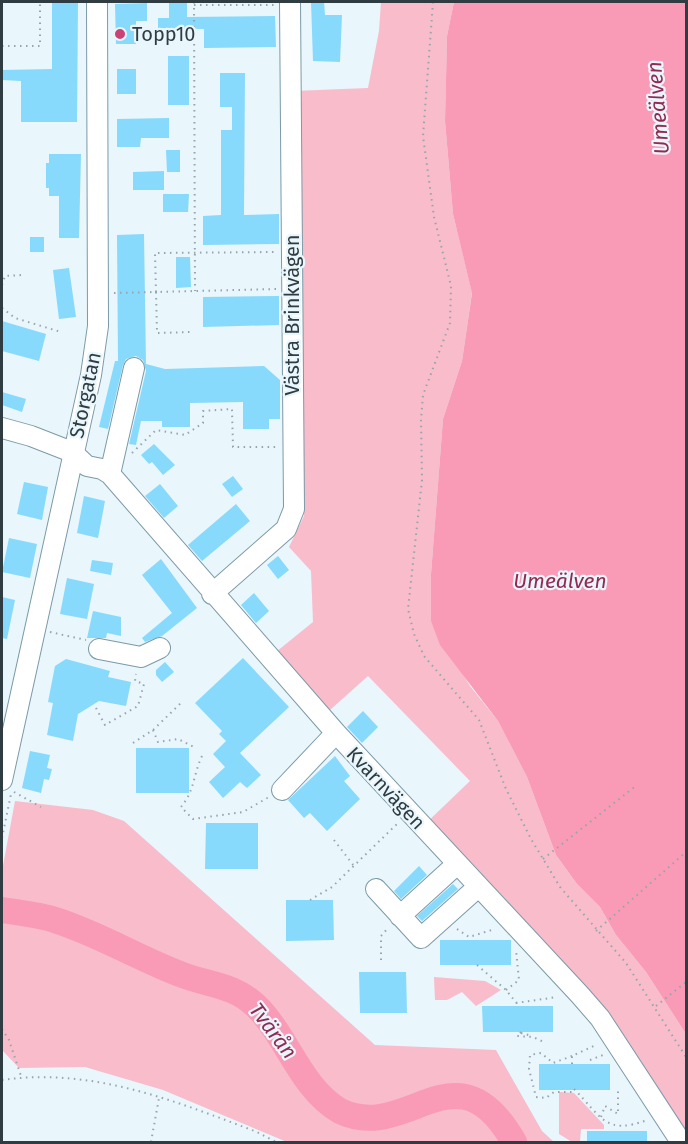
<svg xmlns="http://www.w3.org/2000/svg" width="688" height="1144" font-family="'Fira Sans',sans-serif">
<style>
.green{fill:#f8bccb}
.water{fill:#f99bb6}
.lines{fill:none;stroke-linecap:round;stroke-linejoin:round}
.river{stroke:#f99bb6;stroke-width:26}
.building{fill:#87dafb}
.minor-casing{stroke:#7b9aa7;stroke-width:22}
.path{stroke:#97a4aa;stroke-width:2;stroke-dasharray:1.5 4.5;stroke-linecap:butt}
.minor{stroke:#fff;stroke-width:20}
.poi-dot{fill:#cc4175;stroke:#e9f6fc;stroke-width:2}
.labels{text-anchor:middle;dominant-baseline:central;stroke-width:4.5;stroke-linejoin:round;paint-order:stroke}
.poi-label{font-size:20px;fill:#2f3c41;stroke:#e9f6fc;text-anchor:start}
.street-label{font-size:20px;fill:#2f3c41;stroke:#e9f6fc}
.water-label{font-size:21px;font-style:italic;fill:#942952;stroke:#e9f6fc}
</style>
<rect width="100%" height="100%" fill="#e9f6fc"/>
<!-- green -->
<path class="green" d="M381,2H454L447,36L445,121L453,214L472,292L462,361L443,419L431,574V621L470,686L498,721L527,777L556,855L577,884L600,907L616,935L646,972L686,1034V1142L600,1018L422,827L470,781L368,676L330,710L276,652L313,622L311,571L289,547L304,516L299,441L294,91L368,88L379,31Z
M15,801L93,810L124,821L375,1045L496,1050L542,1131L554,1142H287L163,1090L85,1067L19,1068L2,1050V871Z
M434,977L485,981L501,990L476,1006L462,992L447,1000H435Z
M559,1092L574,1093L604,1125V1129H581L580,1142H572L559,1134Z"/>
<!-- water -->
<path class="water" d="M454,2H686V1034L646,972L616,935L600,907L577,884L556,855L527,777L498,721L440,645L431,621V574L443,419L462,361L472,293L453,214L445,121L447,36Z"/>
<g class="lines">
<!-- river -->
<path class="river" d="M2,910C19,913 38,914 55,920C99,934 138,958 180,974C207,985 233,984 255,1005C287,1035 300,1088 340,1111C408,1144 456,1040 514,1142"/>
</g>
<!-- building -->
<path class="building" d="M52,2H78L77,122H21V81L2,80V70L52,69Z
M169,2H187V17L275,16L276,47L204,48V29L158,28V18H169Z
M311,2H324L325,15H342L340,62L313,61Z
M147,3V21H136V44H116L115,4Z
M168,56H189V105H168Z
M117,69H136V94H117Z
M220,73H245L244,215L279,214V244L203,245V216L221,215V130H232V107H220Z
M169,118V138H141L140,147H117V119Z
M166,150H180V172H167Z
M49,154H81L79,238H59V196H49V188H46V163H49Z
M164,171V190H133V172Z
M163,194H189L188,212H163Z
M144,234L146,364L165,369L264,366L280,380V419H269V429H243V402L190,403V427H162V421H141L136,445L129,444L146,371L143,360L136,356L126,359L123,365L108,429L99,427L115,361H118L117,235Z
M30,237H44V252H30Z
M176,257H190L191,287L176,288Z
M69,268L76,317L59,319L53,270Z
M279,296V325L203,327V297Z
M2,321L46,334L39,361L2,351Z
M2,392L26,399L22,412L2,405Z
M154,444L175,465L163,475L152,462L149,464L141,455Z
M233,476L243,489L232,497L222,484Z
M24,482L48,487L42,520L17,514Z
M160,484L178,506L164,518L145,496Z
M84,496L105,501L98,538L77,533Z
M236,504L250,521L202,561L188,545Z
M9,538L37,544L30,578L2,572Z
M278,556L289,570L278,579L267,565Z
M161,559L197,608L162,636L145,642L142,638L172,613L142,575Z
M92,560L113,563L111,575L90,571Z
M67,578L94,584L87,619L60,614Z
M254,593L269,611L256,623L241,605Z
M2,597L15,600L7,639L2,638Z
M93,611L121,617V636L107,633L106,638H87Z
M243,658L289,707L240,753L261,775L247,788L240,782L223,798L209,782L225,767L213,754L226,741L219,734L222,731L195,703Z
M66,659L110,671L108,677L131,682L126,706L99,701L78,714L73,741L47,735L53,703L48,702L55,666Z
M165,662L174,672L162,682L156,675V670Z
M363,711L378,727L362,743L347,727Z
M136,748H189V793H136Z
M30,751L50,755L47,768L52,769L49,780L44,779L41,793L22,788Z
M335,756L350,776L344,781L360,799L327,831L310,813L304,818L288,800Z
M206,823H258V869H205Z
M419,866L427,875L401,899L394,891Z
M453,884L458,889L422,921L417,916Z
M286,900H333L334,940L286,941Z
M440,940H511V965H440Z
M359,972H406L407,1013H360Z
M482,1006H553V1032H483Z
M539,1064H610V1090H539Z
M587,1131H647V1143H587Z"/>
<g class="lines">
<defs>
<path id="minor" d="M2,428L31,436L72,452L87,466L102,469L110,474L336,733L580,995L600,1018L681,1142
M110,474L134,368
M212,594L286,529L294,509L290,2
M99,649L141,657L160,648
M2,780L91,375L98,326L97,2
M282,790L336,733
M376,889L421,938L478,887
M400,916L457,864"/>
</defs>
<!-- minor casing -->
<use href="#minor" class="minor-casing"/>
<!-- path -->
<path class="path" d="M194,2L195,291
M433,2L423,136L434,217L451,286L450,323L423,395L421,420L422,480L408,609L414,634L424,656L479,720L506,789L531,839L560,887L626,963L686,1057
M194,5H275
M2,46H40V2
M2,285L5,276L22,275
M276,289L156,292L155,253L276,252
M114,293L156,292L157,333L192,332
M2,308L15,318L61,332
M132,453L156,430L185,435L203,423V411L232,409L233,447H276
M50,632L86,640
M96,708L105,725L138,706L144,684L135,681L136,674
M153,730L158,742L178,739L194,747
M133,743L153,730L183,701
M202,756C193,775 195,790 181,807L193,819L243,812L269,797
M14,792L41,807
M2,838L11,794
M334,840L354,866
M543,859L637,785
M310,900L332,887L398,823
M457,929L469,937L495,929
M596,931L686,852
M381,960V936L388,928
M477,965L506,990L519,1006
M506,990L519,980L516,950
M516,1003L557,997
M656,1006L686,982
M2,1029L9,1040L21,1076
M521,1032L517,1036L533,1037L546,1043
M521,1033L532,1036
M572,1056L553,1063L541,1053L530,1055L529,1069L536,1097L546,1098L554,1092H576
M590,1060L603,1055
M572,1064V1056L596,1045
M2,1080C92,1067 175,1101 257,1132L276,1142
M574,1089C601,1116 605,1136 647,1120
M601,1117L605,1106L618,1114V1091
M151,1142L159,1098"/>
<!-- minor -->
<use href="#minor" class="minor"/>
</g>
<!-- markers -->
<circle class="poi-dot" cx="120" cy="34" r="6"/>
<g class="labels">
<!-- poi labels -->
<g class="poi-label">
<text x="132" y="34">Topp10</text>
</g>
<!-- street labels -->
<g class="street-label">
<text transform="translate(292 315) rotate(-90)">Västra Brinkvägen</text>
<text transform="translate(85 395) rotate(-78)">Storgatan</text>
<text transform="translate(386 788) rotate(47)">Kvarnvägen</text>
</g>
<!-- water labels -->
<g class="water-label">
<text transform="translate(658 108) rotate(-95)">Umeälven</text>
<text x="560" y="581">Umeälven</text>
<text transform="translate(273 1031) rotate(53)">Tvärån</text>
</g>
</g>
<!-- border -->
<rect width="688" height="1144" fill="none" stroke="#2f3c41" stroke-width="6"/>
</svg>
